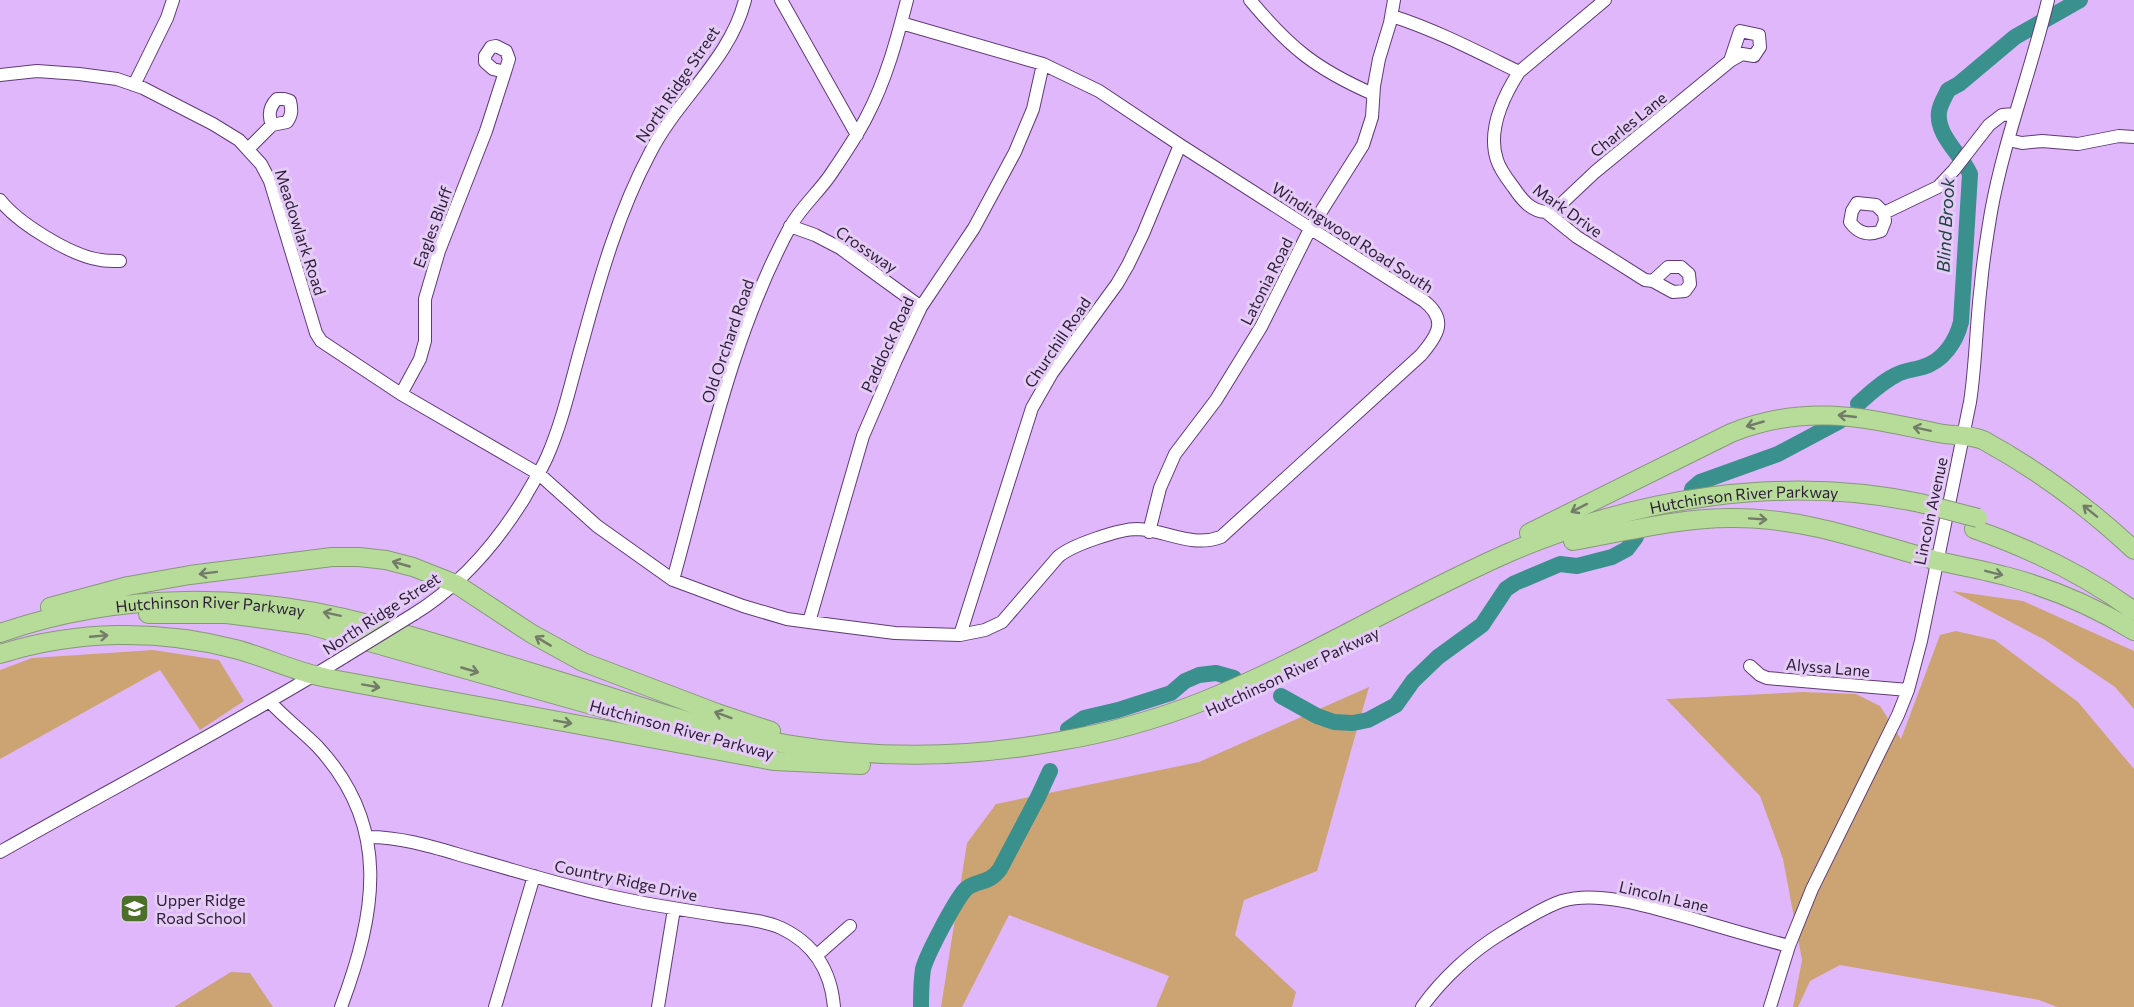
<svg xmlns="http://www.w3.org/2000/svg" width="2134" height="1007" font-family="Commissioner,sans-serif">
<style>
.green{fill:#cca473}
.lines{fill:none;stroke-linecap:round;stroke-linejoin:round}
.river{stroke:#39908d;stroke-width:16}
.minor-casing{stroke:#603a76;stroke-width:14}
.highway-casing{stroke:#869977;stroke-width:20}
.minor{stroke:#fff;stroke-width:12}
.highway{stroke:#b7dc9a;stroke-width:18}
.minor-bridge-casing{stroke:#603a76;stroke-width:14;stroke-linecap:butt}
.highway-bridge-casing{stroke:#869977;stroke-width:20;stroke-linecap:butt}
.minor-bridge{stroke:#fff;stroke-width:12}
.highway-bridge{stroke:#b7dc9a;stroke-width:18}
.oneway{stroke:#727c68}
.labels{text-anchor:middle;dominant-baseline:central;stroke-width:6;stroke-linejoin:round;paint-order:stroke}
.street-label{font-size:16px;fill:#2c1c36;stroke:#e5ccf6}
.poi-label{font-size:16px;fill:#2c1c36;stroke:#e5ccf6;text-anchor:start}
.water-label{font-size:18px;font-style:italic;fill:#1b4341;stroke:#e5ccf6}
</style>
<rect width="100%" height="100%" fill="#e1b7fc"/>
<!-- green -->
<path class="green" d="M1952,591L2023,601L2134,651V709L2115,687L2045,640Z
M1956,631L1995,640L2078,702L2134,769V1007H2057L2039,1000L1840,965L1810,981L1798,1007H1793L1802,960L1783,859L1760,796L1666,699L1803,692L1856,694L1880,706L1901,739L1940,635Z
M153,650L219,660L244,701L200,730L160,670L0,759V670L32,658Z
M1369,687L1317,871L1244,900L1235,935L1296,992L1292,1007H1156L1169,976L1009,915L962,1007H941L967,843L996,804L1199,762Z
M231,972L250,973L273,1007H174Z"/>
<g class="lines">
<!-- river -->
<path class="river" d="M1858,404C1870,393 1882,382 1896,375C1904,370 1914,370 1923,367C1943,361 1956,342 1961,322L1970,174C1961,154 1936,135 1939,112C1940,104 1945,97 1948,90L1959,84L2015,37L2080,0
M1692,489L1700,482L1778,454L1840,421
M1281,696L1317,716L1334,722L1353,723L1368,720L1396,705L1413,681L1438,657L1482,625L1506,589L1515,583L1560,564L1577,566L1612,557L1627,549L1636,537
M1068,729L1084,718L1118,710L1171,693L1185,681L1199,675L1216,673L1234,678
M921,1007C921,994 921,982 923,969C927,954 955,901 965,890C975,879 988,886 1000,869L1038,797L1050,771"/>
<defs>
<path id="minor" d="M781,0L857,135
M1250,0C1290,48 1316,69 1373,94
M1605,0L1519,72C1503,97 1487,130 1497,160C1500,170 1508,180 1514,188C1522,200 1531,211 1546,212L1577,237L1645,280L1653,281L1668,267H1681L1689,274L1690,284L1685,291L1673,292L1653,281
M1392,16C1436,30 1478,52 1519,72
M496,46L506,51L509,59L505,72L493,69L485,62V56L491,47Z
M0,75L37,71L79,74L117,79L143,88L213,124L239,140L261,164L270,181L316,333L321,341L401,394L539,474L597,526L673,580L743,606L787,619L809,622L895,633L960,635L985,630L1002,622L1058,557C1071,545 1120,529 1137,529C1166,530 1191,548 1221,537L1421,355C1438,335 1448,320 1424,301L1180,145L1099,91L1043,64L901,23
M134,85L167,18L173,0
M277,99H284L290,101C292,110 292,115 287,122L272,125C268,115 269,107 277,99Z
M2008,140L2022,143L2042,141L2078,144L2119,136L2134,137
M248,149L272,125
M0,200C18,223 71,256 101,260C107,261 114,261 120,261
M1546,212L1560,205L1595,172L1730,61L1740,31L1759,35L1760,47L1754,56L1742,54L1730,61
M1884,213L1876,205L1857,203L1852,211L1850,222C1858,233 1868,236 1881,231L1885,221L1884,213L1938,187L1954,170L1989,125L2002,115L2015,114
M790,226L815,235L840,248L921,307
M401,394L420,359L425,341V299L439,251L486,131L505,72
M1149,532L1160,488L1175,454L1216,400L1261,327L1310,229L1363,145L1372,117L1374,86L1379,59L1390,23L1394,0
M673,580C706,461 731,336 790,227C801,207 819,192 831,174C844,155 857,136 867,116C886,80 897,39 907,0
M414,614C461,585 496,544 525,497C532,484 541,471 547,457C563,421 572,378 583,340C600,277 619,211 650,153C677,99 730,60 745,0
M809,622L863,436L895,362L921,307L974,228L1015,152L1033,109L1043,64
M960,635L1032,408L1052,373L1117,284L1128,265L1143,234L1180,145
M1750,666L1760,675L1767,678L1908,690
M270,702C285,718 302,731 317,746C392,826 376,913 341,1007
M368,837C405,837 439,849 474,859C524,873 573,889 624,899C657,906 690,911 723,916C742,919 764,920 781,928C815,944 831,971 834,1007
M0,852C114,787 232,726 344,657
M817,955L850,926
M495,1007L534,876
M658,1007L674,909
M1422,1007C1442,979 1472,951 1502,933C1521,922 1541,908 1562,901C1601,889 1659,910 1697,920C1728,929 1758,938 1789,946
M1770,1007L1789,946L1812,889L1898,715L1908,690L1921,641L1970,402C1976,363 1976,324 1981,284C1983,260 1987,236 1991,212C2004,140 2031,71 2048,0"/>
<g id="highway">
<path d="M1974,529C2031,549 2085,575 2134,611"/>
<path d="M1529,533L1731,433C1806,403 1862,417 1938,433C1953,436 1968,434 1983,440C2038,470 2088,507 2134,550"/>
<path d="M1573,541C1625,532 1677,518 1730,518C1802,517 1866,541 1934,560C1959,566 1985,570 2009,577C2053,589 2095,607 2134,631"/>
<path d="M50,607L128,586L190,575L332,557H359L386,560L413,567L456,584L532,634L583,662L717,713L771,731"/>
<path d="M148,614H227L309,625L634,717"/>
<path id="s1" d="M0,633C121,591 250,592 372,625C448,646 523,670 598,693C660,713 721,733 786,744C876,759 970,758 1060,741C1108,733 1155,720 1201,702C1307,660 1403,599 1508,553C1636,498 1782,474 1920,503"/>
<path d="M0,654C76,630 159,629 235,649C266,657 295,672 327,678L774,761L861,765"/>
</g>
</defs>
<!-- minor casing -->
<use href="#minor" class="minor-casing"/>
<!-- highway casing -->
<use href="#highway" class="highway-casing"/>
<!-- minor -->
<use href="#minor" class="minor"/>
<!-- highway -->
<use href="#highway" class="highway"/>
<defs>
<path id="minor-bridge" d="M344,657L414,614"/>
<path id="highway-bridge" d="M1920,503L1978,518"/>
</defs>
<!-- minor-bridge casing -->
<use href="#minor-bridge" class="minor-bridge-casing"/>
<!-- highway-bridge casing -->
<use href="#highway-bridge" class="highway-bridge-casing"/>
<!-- minor-bridge -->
<use href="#minor-bridge" class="minor-bridge"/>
<!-- highway-bridge -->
<use href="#highway-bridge" class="highway-bridge"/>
</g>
<!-- one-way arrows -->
<defs><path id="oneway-shaft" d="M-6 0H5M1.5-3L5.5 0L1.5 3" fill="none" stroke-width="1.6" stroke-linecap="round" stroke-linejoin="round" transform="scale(1.5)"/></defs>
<g class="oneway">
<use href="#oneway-shaft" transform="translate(1847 416) rotate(-174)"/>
<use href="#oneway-shaft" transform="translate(1755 424) rotate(164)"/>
<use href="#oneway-shaft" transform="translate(1922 429) rotate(-168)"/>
<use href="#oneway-shaft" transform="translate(1579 508) rotate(153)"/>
<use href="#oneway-shaft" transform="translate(2090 511) rotate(-141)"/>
<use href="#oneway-shaft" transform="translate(1758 519) rotate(4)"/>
<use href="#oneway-shaft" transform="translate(401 564) rotate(-164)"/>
<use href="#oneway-shaft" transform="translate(208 573) rotate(173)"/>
<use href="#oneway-shaft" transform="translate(1994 573) rotate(14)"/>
<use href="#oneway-shaft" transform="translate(332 614) rotate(-168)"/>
<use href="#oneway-shaft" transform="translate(99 636) rotate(-5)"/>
<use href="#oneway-shaft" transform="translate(543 641) rotate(-149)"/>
<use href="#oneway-shaft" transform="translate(470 670) rotate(16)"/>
<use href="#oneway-shaft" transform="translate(371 686) rotate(10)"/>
<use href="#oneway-shaft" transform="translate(723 715) rotate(-160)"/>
<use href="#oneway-shaft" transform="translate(563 722) rotate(10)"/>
</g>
<!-- icons -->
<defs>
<symbol id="school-square" viewBox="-11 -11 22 22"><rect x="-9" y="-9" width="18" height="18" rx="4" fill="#4c7029" stroke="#e5ccf6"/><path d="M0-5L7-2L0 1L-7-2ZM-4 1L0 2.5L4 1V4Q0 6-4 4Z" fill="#fff"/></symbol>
</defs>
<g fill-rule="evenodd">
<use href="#school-square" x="118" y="892" width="33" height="33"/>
</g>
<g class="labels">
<!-- street labels -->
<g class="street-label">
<text transform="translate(677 84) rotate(-56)">North Ridge Street</text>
<text transform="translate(1628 124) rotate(-39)">Charles Lane</text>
<text transform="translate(1568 210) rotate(35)">Mark Drive</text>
<text transform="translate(432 227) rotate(-70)">Eagles Bluff</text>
<text transform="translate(301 232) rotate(72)">Meadowlark Road</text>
<text transform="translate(1353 237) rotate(33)">Windingwood Road South</text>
<text transform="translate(867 249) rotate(34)">Crossway</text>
<text transform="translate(1266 281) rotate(-63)">Latonia Road</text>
<text transform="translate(727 341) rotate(-71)">Old Orchard Road</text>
<text transform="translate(1057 342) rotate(-56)">Churchill Road</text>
<text transform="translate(887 344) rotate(-65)">Paddock Road</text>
<text stroke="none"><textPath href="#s1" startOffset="1816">Hutchinson River Parkway</textPath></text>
<text transform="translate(1930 511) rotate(-78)">Lincoln Avenue</text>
<text stroke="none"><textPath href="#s1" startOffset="214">Hutchinson River Parkway</textPath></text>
<text transform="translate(381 613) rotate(-33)">North Ridge Street</text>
<text transform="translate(1828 667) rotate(5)">Alyssa Lane</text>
<text transform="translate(1292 671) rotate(-25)">Hutchinson River Parkway</text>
<text transform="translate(682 729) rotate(15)">Hutchinson River Parkway</text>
<text transform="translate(626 880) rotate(12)">Country Ridge Drive</text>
<text transform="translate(1664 896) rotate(13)">Lincoln Lane</text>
</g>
<!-- poi labels -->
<g class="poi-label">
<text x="156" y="899">Upper Ridge<tspan x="156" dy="18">Road School</tspan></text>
</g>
<!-- water labels -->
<g class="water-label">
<text transform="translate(1945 225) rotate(-87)">Blind Brook</text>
</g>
</g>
</svg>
